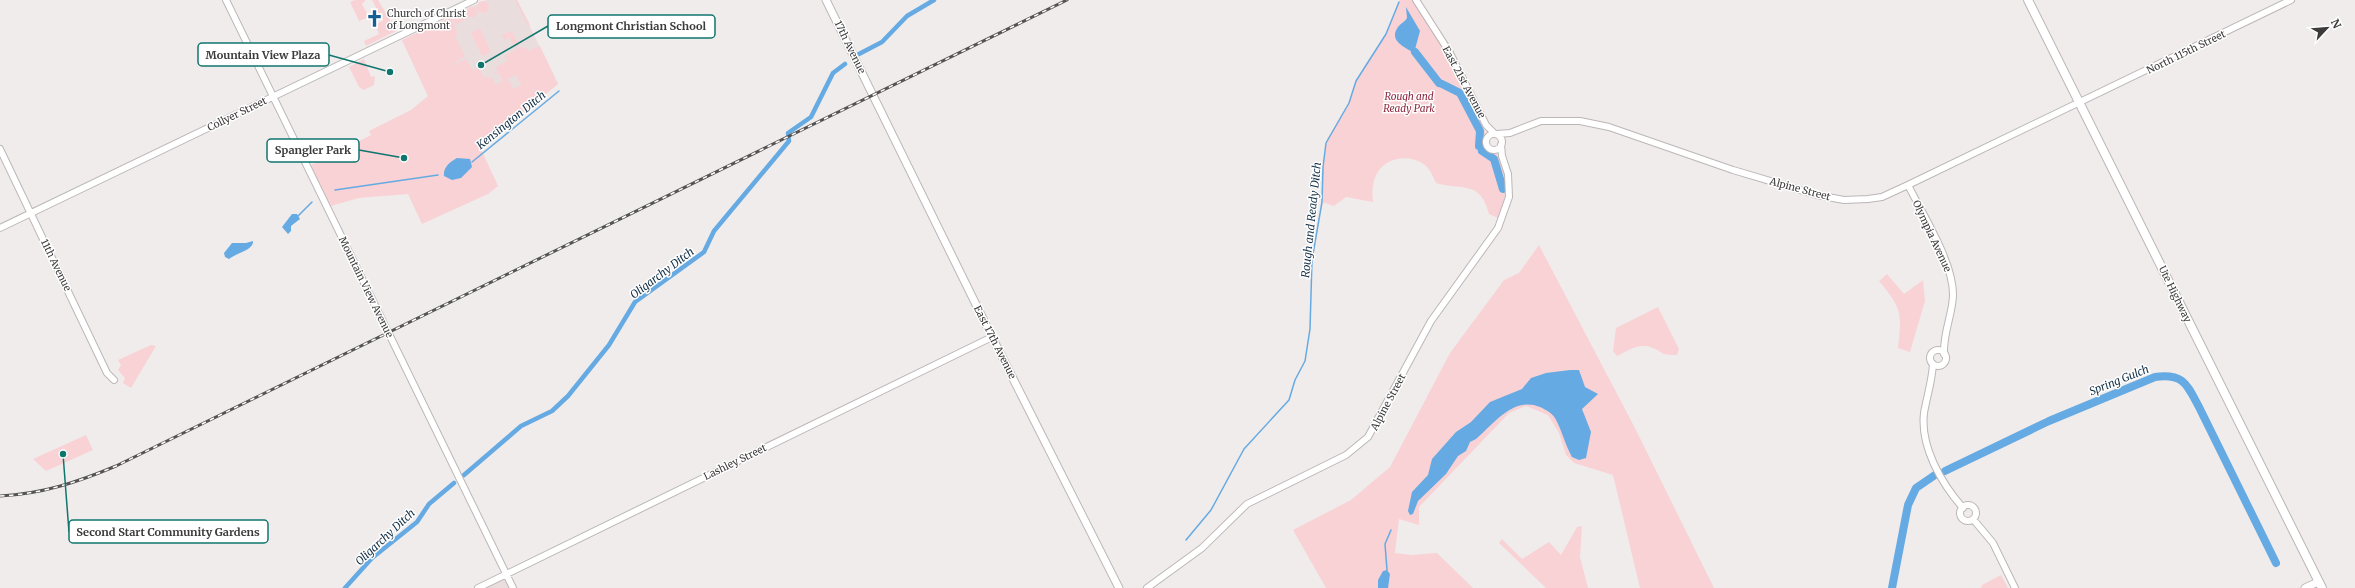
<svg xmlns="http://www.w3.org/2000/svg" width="2355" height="588" font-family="Merriweather,serif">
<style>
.built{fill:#eaddde}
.green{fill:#f8d2d5;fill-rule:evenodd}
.water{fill:#65aae2}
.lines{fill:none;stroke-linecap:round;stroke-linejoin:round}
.stream{stroke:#65aae2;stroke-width:1.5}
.canal{stroke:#65aae2;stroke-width:4.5}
.river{stroke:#65aae2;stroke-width:8}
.tertiary-casing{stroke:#bcb6b7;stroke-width:8}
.secondary-casing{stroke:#bcb6b7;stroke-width:9}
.primary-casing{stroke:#bcb6b7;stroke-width:10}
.tertiary{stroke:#fff;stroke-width:6}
.secondary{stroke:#fff;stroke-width:7}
.primary{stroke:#fff;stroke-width:8}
.rail-casing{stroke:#555353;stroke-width:3}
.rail{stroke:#fff;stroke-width:1.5;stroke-dasharray:4.5;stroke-linecap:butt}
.labels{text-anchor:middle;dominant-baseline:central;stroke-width:3;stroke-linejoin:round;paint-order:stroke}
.poi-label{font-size:10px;fill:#3c3a3a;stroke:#fff;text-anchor:start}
.street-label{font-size:10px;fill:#3c3a3a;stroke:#fff}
.park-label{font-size:10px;font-style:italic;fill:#8c253d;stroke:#fff}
.water-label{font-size:11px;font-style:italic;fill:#133148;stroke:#fff}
.leader{fill:none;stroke:#0f766e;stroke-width:1.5}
.callout-dot{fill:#0f766e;stroke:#fff;stroke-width:1.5}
.callout{fill:#fff;stroke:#0f766e;stroke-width:1.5}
.callout-label{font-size:11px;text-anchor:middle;font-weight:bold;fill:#3c3a3a}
</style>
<rect width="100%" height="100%" fill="#f1ecec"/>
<!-- built -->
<path class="built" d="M486,0H517L558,84L474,152L428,96L402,40Z
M506,574L513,588H478Z"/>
<!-- green -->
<path class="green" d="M355,0H366L362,4L369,17L359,21L350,2Z
M372,0H378L396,31L366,46L364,41L379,34L375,24L383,21Z
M515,0H517L530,25L528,26Z
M1400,0H1412L1447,55L1485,131V145C1488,150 1493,150 1497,154C1511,170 1505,201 1500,219L1489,214C1480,179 1462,191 1436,183C1433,177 1431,171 1427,167C1411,152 1382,157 1375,178C1372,186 1372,193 1373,202L1346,197L1334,206L1322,202L1323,167L1327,139L1349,103L1356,81L1386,34Z
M477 7a6 6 0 1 1 12 0a6 6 0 1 1-12 0Z
M466.5 12a5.5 5.5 0 1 1 11 0a5.5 5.5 0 1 1-11 0Z
M464,10L468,18L456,25L452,16Z
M451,17L458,34L455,36L465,56L449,67L466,59L472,70L479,68L484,78L487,76L488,79L492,77L496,85L503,81L499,73L492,74L498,71L496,67L507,61L505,56L520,47L526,48L528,51L540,46L558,84L480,147L498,186L488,194L422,224L408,194L359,198L331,206L311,165L371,135L369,131L411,110L428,96L402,40ZM516,75L522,85L513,89L508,79Z
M480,28L491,52L482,56L471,33Z
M512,31L519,45L515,49L510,37L504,40L502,35Z
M364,59L371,77L375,76L374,85L364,90L359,87L349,67Z
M1539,245L1636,430L1714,588H1640L1613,475L1574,463L1566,455L1559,433L1548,415L1526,406L1509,413L1419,507V525L1399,519L1395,553L1412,555L1437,553L1473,588H1326L1293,530L1351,500L1390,467L1450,353L1504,280L1519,273Z
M1887,274L1904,294L1923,280L1925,301L1910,352L1898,348C1902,312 1902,309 1879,281Z
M1658,307L1679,349L1677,355C1660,355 1666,354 1653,348C1640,342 1628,350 1617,356L1613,351L1616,328Z
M151,345L156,346L131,388L123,383L125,378L118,370L121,365L118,360Z
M86,435L93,450L46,471L33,459Z
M1582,526L1580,557L1588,588H1546L1499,543L1502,539L1522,559L1549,542L1561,555L1577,527Z
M2001,575L2008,588H1981L1982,585Z"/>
<!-- water -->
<path class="water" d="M1406,7L1420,31L1414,53C1405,47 1388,41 1398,27C1401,23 1405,22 1407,18Z
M457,158L470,159L472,167L461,178L452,180L444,176C443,167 450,162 457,158Z
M292,214H297L300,219L291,226V231L288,234L282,227Z
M253,241C254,250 236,253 229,259L225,257L224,253L232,243H246Z
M1570,370H1579L1585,387L1598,394L1582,409L1591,432L1586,458L1579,460L1572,457C1565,445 1562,430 1555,418C1551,412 1546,410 1540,407C1513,396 1494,424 1476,439L1470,442L1466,451L1458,456L1446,474L1418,501L1413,514L1410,515L1408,511L1412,492L1428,475L1432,459L1456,432L1471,422L1490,402L1522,389L1531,378L1546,373Z
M1387,570L1390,574L1388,588H1378V580L1383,571Z"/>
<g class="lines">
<!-- stream -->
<path class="stream" d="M472,162L559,91
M335,190L438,175
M298,216L312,202
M1186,540L1211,510L1244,449L1289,400L1295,380L1305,361L1310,329L1312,260L1322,202L1323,167L1326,143L1349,103L1356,81L1386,34L1399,2
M1387,570L1385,544L1391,530"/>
<!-- canal -->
<path class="canal" d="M859,54L882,42L907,16L934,0
M464,475L521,426L552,411L568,396L609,345L635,302L704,252L714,231L789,141L788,133L811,117L833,73L845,64
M345,588L372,558L417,522L429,504L454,483"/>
<!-- river -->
<path class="river" d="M1415,52L1439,83
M1442,84L1460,93L1480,131L1479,146
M1482,151L1494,159L1503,189
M1945,471L2049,421L2155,377C2184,373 2187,385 2199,407L2276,563
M1892,588L1908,505L1916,488L1935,475"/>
<defs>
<path id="tertiary" d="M226,0L513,588
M1416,0L1450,53L1486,125L1495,134
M1486 142a8 8 0 1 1 16 0a8 8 0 1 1-16 0Z
M1497,134L1510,133L1541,121H1580L1609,127L1733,170L1817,195L1844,200L1868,199L1882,197L1908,185L2291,0
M0,149L107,373L114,380
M1908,185C1923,215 1954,263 1953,296C1952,316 1943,333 1944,354
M0,228L474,0
M1930 358a8 8 0 1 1 16 0a8 8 0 1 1-16 0Z
M1933,364C1932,381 1927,396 1924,413C1920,446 1941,483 1963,508
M1960 513a8 8 0 1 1 16 0a8 8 0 1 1-16 0Z
M1973,519L1993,543L2015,588
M478,588L992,337
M1147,588L1202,548L1247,504L1346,455L1368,437L1431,321L1498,228L1509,197L1508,174L1502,156L1501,145"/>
<path id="secondary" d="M826,0L992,337L1119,588
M2305,588L2318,582"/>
<path id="primary" d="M2028,0L2322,588"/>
</defs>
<!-- tertiary casing -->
<use href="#tertiary" class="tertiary-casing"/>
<!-- secondary casing -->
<use href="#secondary" class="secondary-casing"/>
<!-- primary casing -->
<use href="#primary" class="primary-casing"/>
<!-- tertiary -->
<use href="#tertiary" class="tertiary"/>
<!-- secondary -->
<use href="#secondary" class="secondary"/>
<!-- primary -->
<use href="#primary" class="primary"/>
<defs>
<path id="rail" d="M0,496C42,494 78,482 116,466L1067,0"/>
</defs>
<!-- rail casing -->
<use href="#rail" class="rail-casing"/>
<!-- rail -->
<use href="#rail" class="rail"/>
</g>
<!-- icons -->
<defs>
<symbol id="church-bare" viewBox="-9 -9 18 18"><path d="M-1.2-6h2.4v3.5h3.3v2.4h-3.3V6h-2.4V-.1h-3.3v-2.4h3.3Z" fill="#155f92" stroke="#fff" stroke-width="2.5" paint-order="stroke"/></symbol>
</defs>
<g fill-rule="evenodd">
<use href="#church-bare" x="362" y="6" width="25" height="25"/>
</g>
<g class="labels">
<!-- poi labels -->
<g class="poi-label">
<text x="387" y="13">Church of Christ<tspan x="387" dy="12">of Longmont</tspan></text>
</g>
<!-- street labels -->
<g class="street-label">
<text transform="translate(850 47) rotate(64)">17th Avenue</text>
<text transform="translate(2186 52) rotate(-26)">North 115th Street</text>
<text transform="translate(1464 82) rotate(62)">East 21st Avenue</text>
<text transform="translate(237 114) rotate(-26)">Collyer Street</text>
<text transform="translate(1800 189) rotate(15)">Alpine Street</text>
<text transform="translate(1932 236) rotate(65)">Olympia Avenue</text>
<text transform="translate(56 265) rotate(64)">11th Avenue</text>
<text transform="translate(366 287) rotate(64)">Mountain View Avenue</text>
<text transform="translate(2175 294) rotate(64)">Ute Highway</text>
<text transform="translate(995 342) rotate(63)">East 17th Avenue</text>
<text transform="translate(1388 402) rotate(-62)">Alpine Street</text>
<text transform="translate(735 462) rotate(-26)">Lashley Street</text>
</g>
<!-- park labels -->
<g class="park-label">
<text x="1409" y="96">Rough and<tspan x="1409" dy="12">Ready Park</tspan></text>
</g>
<!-- water labels -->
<g class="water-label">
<text transform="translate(511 120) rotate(-39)">Kensington Ditch</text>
<text transform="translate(1311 220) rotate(-84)">Rough and Ready Ditch</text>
<text transform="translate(662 273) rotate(-37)">Oligarchy Ditch</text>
<text transform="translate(2119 380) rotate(-22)">Spring Gulch</text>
<text transform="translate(385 537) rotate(-43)">Oligarchy Ditch</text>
</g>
</g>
<!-- callouts -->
<path class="leader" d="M481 65L548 26M390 72L329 55M404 158L359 150M63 454L69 532"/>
<g class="callout-dot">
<circle cx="481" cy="65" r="4"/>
<circle cx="390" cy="72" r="4"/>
<circle cx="404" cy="158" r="4"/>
<circle cx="63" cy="454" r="4"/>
</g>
<g class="callout">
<rect x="548" y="15" width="167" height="23" rx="4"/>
<rect x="198" y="43" width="131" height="23" rx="4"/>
<rect x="267" y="139" width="92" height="23" rx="4"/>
<rect x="69" y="520" width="199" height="23" rx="4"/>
</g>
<g class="callout-label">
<text x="631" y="30">Longmont Christian School</text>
<text x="263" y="59">Mountain View Plaza</text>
<text x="313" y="154">Spangler Park</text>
<text x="168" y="536">Second Start Community Gardens</text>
</g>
<!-- north arrow -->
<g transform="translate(2327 28) rotate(64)" stroke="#ffffff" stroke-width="3" paint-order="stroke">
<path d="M0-3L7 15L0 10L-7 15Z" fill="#3c3a3a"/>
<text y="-6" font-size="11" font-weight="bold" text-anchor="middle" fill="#3c3a3a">N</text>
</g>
</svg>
